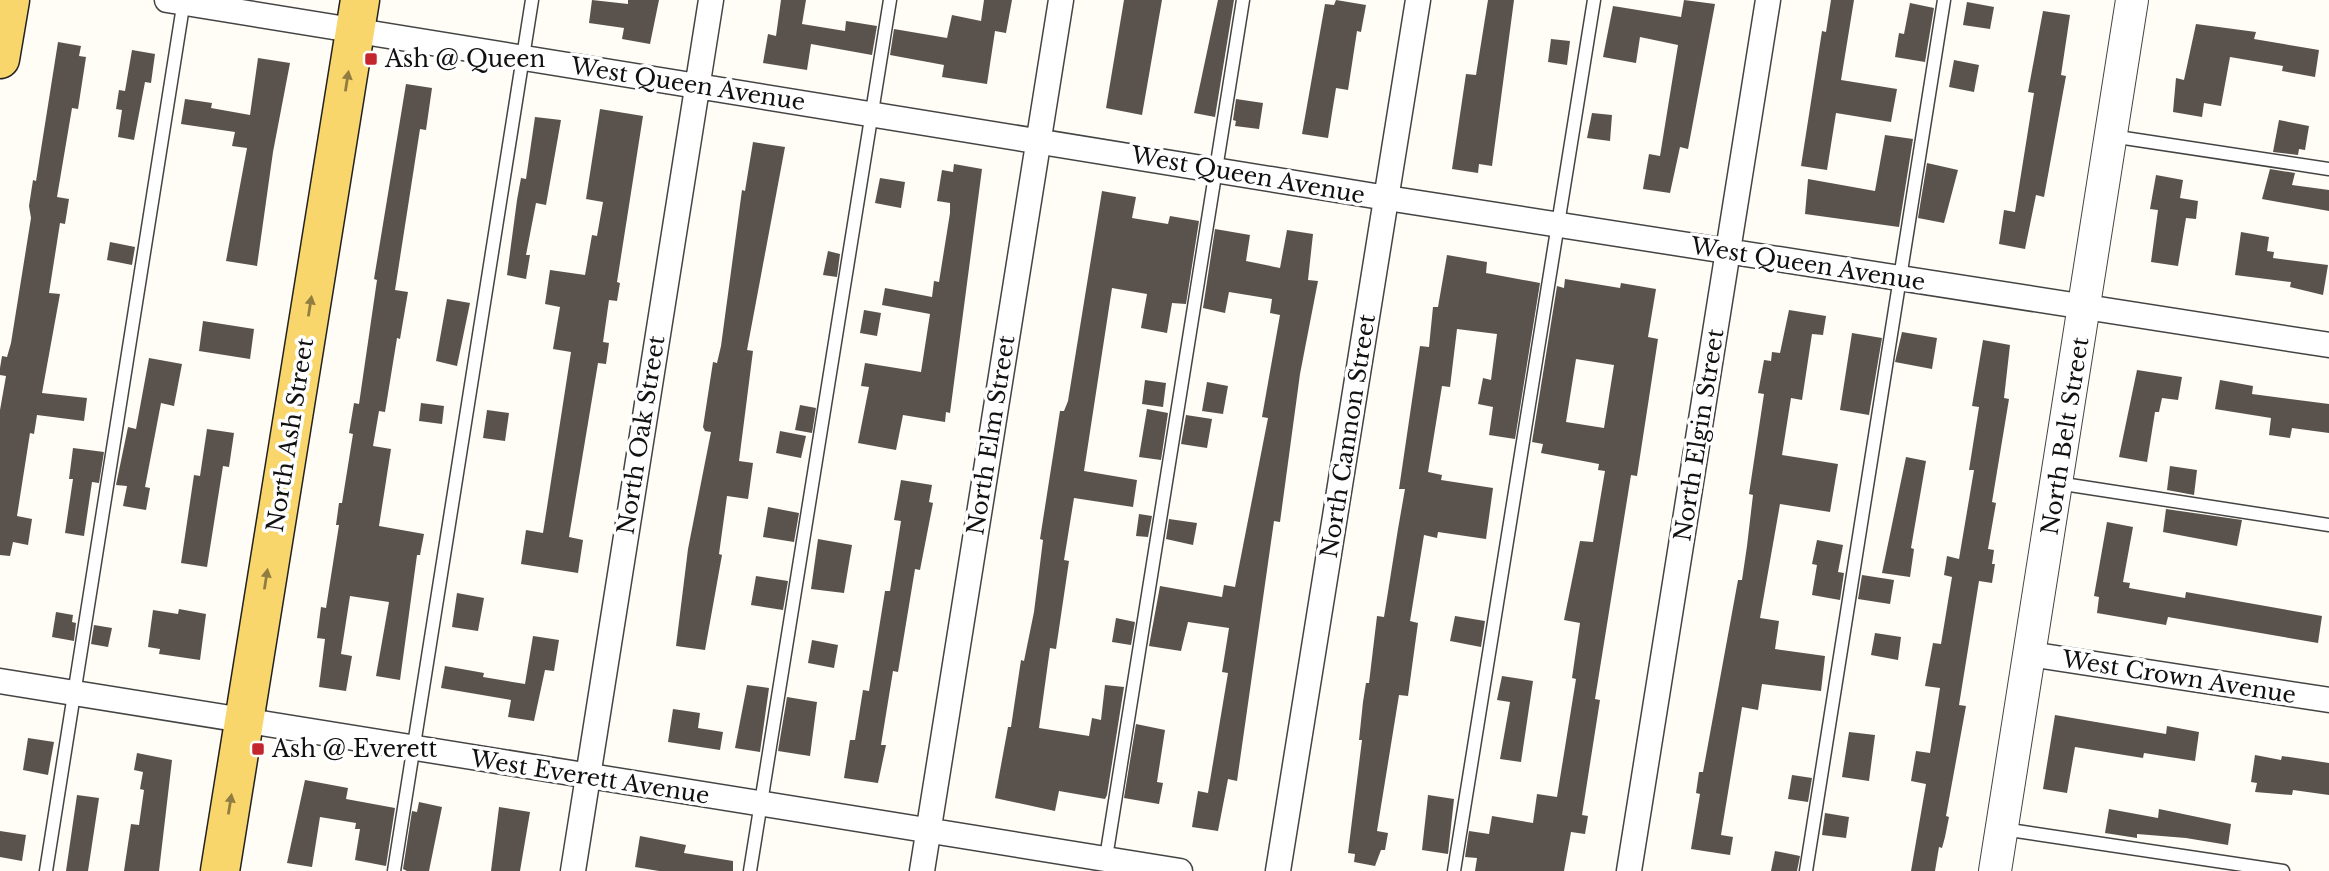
<svg xmlns="http://www.w3.org/2000/svg" width="2329" height="871" font-family="'Libre Baskerville',serif">
<style>
.building{fill:#5a524d;fill-rule:evenodd}
.lines{fill:none;stroke-linecap:round;stroke-linejoin:round}
.service-casing{stroke:#444;stroke-width:15}
.minor-casing{stroke:#444;stroke-width:27}
.tertiary-casing{stroke:#444;stroke-width:34}
.primary-casing{stroke:#222;stroke-width:41}
.service{stroke:#fff;stroke-width:12}
.minor{stroke:#fff;stroke-width:24}
.tertiary{stroke:#fff;stroke-width:32}
.primary{stroke:#f9d66b;stroke-width:38}
.oneway{fill:#917d42}
.poi-dot{fill:#c4262e;stroke:#fff;stroke-width:2.5}
.labels{text-anchor:middle;dominant-baseline:central;stroke-width:7;stroke-linejoin:round;paint-order:stroke}
.poi-label{font-size:23px;fill:#111;stroke:#fff;text-anchor:start}
.street-label{font-size:23px;fill:#111;stroke:#fff}
</style>
<rect width="100%" height="100%" fill="#fffdf5"/>
<!-- building -->
<path class="building" d="M592,0L628,4V0H659L650,44L622,39L624,28L589,23Z
M781,0H806L802,24L845,31L846,21L877,26L872,55L811,44L807,70L763,63L768,34L776,36Z
M984,0H1012L1006,33L995,31L987,84L942,77L944,65L890,55L894,29L947,38L952,15L981,21Z
M1124,0H1162L1142,115L1106,108Z
M1218,0H1234L1215,117L1194,113Z
M1336,0L1366,5L1361,32L1357,31L1348,90L1336,88L1328,138L1302,134L1325,4L1334,5Z
M1488,0H1514L1492,166L1479,164L1478,173L1452,169L1466,74L1476,75Z
M1684,0L1715,4L1688,149L1680,147L1670,193L1643,189L1649,154L1660,156L1678,45L1640,37L1636,63L1603,57L1613,6L1681,17Z
M1831,0H1854L1841,80L1897,89L1891,122L1836,113L1827,170L1801,166L1822,31L1826,32Z
M1967,2L1994,7L1990,29L1963,25Z
M1910,3L1934,8L1925,62L1895,57L1899,33L1904,34Z
M2043,11L2070,15L2061,75L2066,76L2044,197L2036,195L2025,249L1999,244L2004,210L2015,212L2034,93L2028,92Z
M2196,24L2256,32L2254,39L2319,50L2315,77L2282,71L2283,66L2230,57L2221,106L2204,103L2202,117L2173,112L2176,78L2184,80Z
M1551,39L1570,41L1567,65L1548,62Z
M58,42L81,46L79,56L86,57L78,109L72,108L57,197L69,199L65,224L60,223L49,293L60,294L42,393L87,398L84,421L37,415L34,434L30,433L17,516L32,519L28,545L13,542L10,556L0,555V410L6,376L0,375V368L2,356L7,357L11,343L31,218L29,206L33,180L36,181Z
M132,50L155,54L151,83L145,82L134,140L118,137L122,110L116,109L119,90L125,91Z
M258,58L290,63L273,152L257,266L226,261L247,148L232,146L235,132L181,124L185,99L212,103L211,108L250,115Z
M1954,60L1979,65L1974,92L1949,87Z
M406,84L432,88L426,130L420,129L395,290L408,292L400,339L397,338L385,412L379,411L373,446L391,449L379,526L424,534L420,555H417L400,680L376,676L389,602L350,596L341,654L352,656L346,691L319,687L325,639L317,638L321,607L326,608L339,525H336L339,503H342L353,434L349,433L354,403L359,404L377,280L374,279Z
M1236,99L1263,103L1259,129L1235,126L1236,121L1233,120Z
M600,109L643,116L617,282L620,283L617,301L609,300L603,342L609,343L606,364L598,363L569,537L583,540L578,573L521,564L526,530L543,533L571,352L553,349L560,307L545,304L550,270L585,275L592,235L597,236L603,202L586,199Z
M1592,113L1612,115L1610,141L1587,138Z
M535,117L561,120L546,205L536,203L526,255H530L526,279L507,275L517,200L521,178L526,179Z
M2279,120L2309,126L2305,150L2299,149L2298,155L2273,152Z
M1885,135L1913,139L1899,227L1805,214L1808,179L1875,191Z
M753,142L785,147L747,350L753,351L739,461L753,463L748,499L727,496L719,554L722,555L705,650L676,646L688,549L711,432L705,431L703,427L713,362L717,363L721,346L742,190L745,191Z
M1927,163L1958,170L1944,223L1918,218Z
M954,164L982,169L950,413L946,412L945,422L903,415L896,450L858,443L869,387L861,386L865,363L921,372L930,314L882,305L885,288L932,297L934,281L939,282L950,213V203L937,201L942,170L953,172Z
M2270,169L2295,173L2292,185L2329,190V211L2262,199Z
M2156,175L2183,180L2180,198L2198,201L2196,219L2186,218L2178,266L2151,262L2158,210L2150,209Z
M880,178L905,182L901,208L875,203Z
M1102,191L1136,197L1132,218L1168,224L1170,216L1199,221L1186,304L1172,303L1167,333L1141,328L1147,294L1112,288L1084,471L1137,480L1133,507L1074,498L1064,560L1069,561L1056,649L1050,648L1039,728L1089,736L1092,718L1101,720L1105,685L1124,687L1107,795L1105,799L1059,791L1055,811L995,798L1008,727H1011L1021,660L1024,661L1034,612L1043,540L1040,539L1060,411H1064L1068,401Z
M1215,229L1250,235L1246,261L1280,268L1287,230L1313,234L1308,280L1318,281L1300,374L1280,522L1274,521L1237,781L1228,779L1218,831L1192,827L1198,791L1208,793L1228,673L1222,672L1229,628L1188,622L1181,651L1149,646L1160,586L1222,597L1224,585L1235,587L1268,418L1262,417L1280,315L1270,313L1272,299L1229,292L1225,313L1203,308Z
M2241,232L2269,237L2267,251L2274,252L2273,258L2328,265L2323,295L2290,287L2291,282L2235,275Z
M110,242L135,247L132,265L107,260Z
M828,251L840,254L837,277L823,275Z
M1447,255L1487,262L1486,273L1540,283L1515,439L1489,435L1493,407L1478,404L1483,378L1491,380L1497,334L1457,329L1450,387L1442,386L1428,472L1442,475L1441,480L1493,488L1486,539L1438,532L1437,538L1424,535L1410,621L1418,623L1408,696L1399,695L1377,831L1388,833L1385,850H1381L1375,866L1354,862L1355,854L1348,853L1362,740H1359L1363,702L1366,683H1369L1377,616L1384,617L1398,529L1405,489H1399L1420,346L1429,347L1433,307H1438Z
M1565,279L1620,288L1621,283L1656,289L1648,337L1658,339L1637,476L1631,475L1595,699L1600,700L1582,815L1588,816L1585,834L1571,832L1564,871H1475L1477,858L1465,857L1469,831L1489,834L1492,816L1533,823L1537,794L1557,797L1576,679L1572,678L1580,623L1564,620L1580,541L1593,542L1605,471L1598,470L1599,464L1541,453L1543,444L1532,442L1557,286L1564,288ZM1576,359L1614,365L1604,428L1566,422Z
M447,299L470,303L457,366L436,361Z
M864,310L881,313L877,336L860,333Z
M1789,310L1826,316L1823,335L1812,334L1802,400L1791,398L1782,455L1838,464L1830,512L1780,504L1760,618L1779,621L1775,649L1825,656L1821,691L1762,684L1758,710L1742,707L1721,835L1733,837L1730,855L1691,849L1700,794L1696,793L1699,772H1703L1738,580H1742L1747,546L1753,495L1749,494L1764,394L1758,393L1764,360L1771,361L1772,352L1780,353Z
M203,321L254,329L250,359L199,351Z
M1902,332L1937,338L1932,369L1895,362Z
M1852,333L1882,338L1869,415L1840,410Z
M1983,340L2010,345L2004,398L2009,399L1992,502L1996,503L1988,549L1994,550L1992,564H1995L1992,583L1979,581L1959,705L1966,706L1946,816L1949,817L1945,837L1942,848L1939,847L1935,871H1911L1926,784L1911,781L1916,751L1930,753L1940,688L1925,686L1933,643L1941,644L1952,577L1944,575L1947,556L1959,559L1974,470H1969L1979,407L1972,406Z
M149,358L182,364L174,406L161,403L145,487L150,488L146,510L123,506L127,486L116,485L128,427L136,429Z
M2137,370L2182,377L2178,400L2162,398L2159,412H2155L2147,462L2119,457Z
M1145,380L1166,383L1163,407L1142,404Z
M2220,380L2253,386L2252,394L2329,404V433L2292,428L2290,438L2269,435L2271,418L2215,409Z
M1207,382L1228,386L1223,414L1202,411Z
M421,403L444,406L442,424L419,421Z
M800,405L816,408L812,433L795,430Z
M1147,409L1168,413L1161,460L1139,457Z
M487,410L509,413L505,441L483,438Z
M1186,415L1212,419L1207,448L1181,444Z
M207,429L234,433L229,467L223,466L207,567L181,563L194,475L200,476Z
M780,431L806,436L801,458L776,453Z
M73,448L104,452L99,483L92,482L84,536L65,533L73,479H69Z
M1906,457L1926,461L1911,548L1914,549L1910,577L1882,573Z
M2170,466L2197,470L2194,495L2167,490Z
M901,480L932,485L929,502L933,503L920,570L915,569L898,672L893,671L881,745H886L878,783L844,778L850,740H855L863,690L869,691L885,591H890L901,521L894,520Z
M768,507L799,513L794,542L763,537Z
M2166,509L2242,520L2237,546L2163,532Z
M1139,514L1152,516L1148,537L1136,536Z
M1169,519L1197,523L1193,545L1166,539Z
M2107,522L2133,527L2123,582L2130,583L2129,588L2185,598L2186,592L2322,616L2318,643L2168,617L2166,625L2097,613L2099,597L2094,596Z
M818,539L852,545L844,593L811,589Z
M1817,540L1843,545L1838,572L1844,573L1840,600L1812,595L1817,565L1812,564Z
M1862,575L1894,580L1890,604L1858,599Z
M756,576L788,581L783,610L751,605Z
M457,593L484,598L478,631L452,627Z
M179,609L206,614L200,660L159,654L160,649L148,647L153,610L178,614Z
M56,612L73,615L72,622L76,623L74,641L52,637Z
M1455,616L1485,621L1481,647L1450,641Z
M1116,618L1135,622L1131,645L1112,642Z
M94,625L112,628L108,647L91,644Z
M1875,633L1901,637L1898,660L1871,655Z
M533,636L559,640L554,671L545,670L534,721L508,717L511,700L441,688L445,666L484,673L483,677L525,684Z
M812,640L838,645L834,668L808,663Z
M1502,676L1533,681L1521,762L1500,759L1510,702L1497,700Z
M747,685L769,688L760,752L735,748Z
M787,697L817,702L810,756L778,751Z
M673,709L700,713L698,728L723,732L720,750L668,742Z
M2055,715L2166,734L2167,726L2199,732L2195,761L2144,753L2143,758L2075,747L2067,793L2043,789Z
M1136,724L1165,730L1157,782L1163,783L1159,804L1124,798Z
M1849,732L1875,735L1869,781L1842,777Z
M28,738L54,742L48,775L23,770Z
M137,753L172,760L159,871H124L131,824L139,825L144,790L140,789L143,772L134,770Z
M2255,755L2281,760L2282,756L2329,763V795L2293,790L2292,795L2255,792L2257,783L2251,782Z
M1792,775L1812,778L1808,802L1788,799Z
M305,780L348,788L346,799L395,808L386,866L355,860L360,829H355L356,823L320,817L312,867L287,863Z
M77,795L99,798L88,871H66Z
M1428,795L1454,799L1448,854L1422,850Z
M419,802L442,807L429,871H407L403,869L412,811L417,812Z
M499,807L530,812L520,871H491Z
M2109,809L2158,818L2159,809L2231,824L2228,845L2186,838L2137,834V838L2105,833Z
M1825,813L1849,817L1846,838L1822,835Z
M0,831L26,835L22,861L0,857Z
M640,836L686,845L684,853L733,861V871H659L635,867Z
M1775,851L1800,856L1797,871H1771Z"/>
<g class="lines">
<defs>
<path id="service" d="M2111,136L2329,169
M2057,483L2329,525
M2003,829L2283,871
M1105,864L1243,0
M46,871L184,0
M394,871L532,0
M750,871L890,0
M1454,871L1594,0
M1806,871L1944,0"/>
<path id="minor" d="M167,0L1387,198L2329,345
M2029,654L2329,700
M0,681L1180,871
M573,871L711,0
M922,871L1061,0
M1278,871L1418,0
M1629,871L1768,0"/>
<path id="tertiary" d="M1995,871L2132,0"/>
<path id="primary" d="M0,59L10,0
M220,871L360,0"/>
</defs>
<!-- service casing -->
<use href="#service" class="service-casing"/>
<!-- minor casing -->
<use href="#minor" class="minor-casing"/>
<!-- tertiary casing -->
<use href="#tertiary" class="tertiary-casing"/>
<!-- primary casing -->
<use href="#primary" class="primary-casing"/>
<!-- service -->
<use href="#service" class="service"/>
<!-- minor -->
<use href="#minor" class="minor"/>
<!-- tertiary -->
<use href="#tertiary" class="tertiary"/>
<!-- primary -->
<use href="#primary" class="primary"/>
</g>
<!-- one-way arrows -->
<defs><path id="oneway-solid" d="M-6-.8H1V-3.2L6.5 0L1 3.2V.8H-6Z" transform="scale(1.75)"/></defs>
<g class="oneway">
<use href="#oneway-solid" transform="translate(347 81) rotate(-81)"/>
<use href="#oneway-solid" transform="translate(310 306) rotate(-81)"/>
<use href="#oneway-solid" transform="translate(266 579) rotate(-81)"/>
<use href="#oneway-solid" transform="translate(230 804) rotate(-81)"/>
</g>
<!-- markers -->
<g class="poi-dot">
<rect x="364" y="52" width="14" height="14" rx="3.5"/>
<rect x="251" y="742" width="14" height="14" rx="3.5"/>
</g>
<g class="labels">
<!-- poi labels -->
<g class="poi-label">
<text x="385" y="59">Ash @ Queen</text>
<text x="272" y="749">Ash @ Everett</text>
</g>
<!-- street labels -->
<g class="street-label">
<text transform="translate(688 84) rotate(9)">West Queen Avenue</text>
<text transform="translate(1248 175) rotate(10)">West Queen Avenue</text>
<text transform="translate(1808 264) rotate(9)">West Queen Avenue</text>
<text transform="translate(290 435) rotate(-81)">North Ash Street</text>
<text transform="translate(641 435) rotate(-81)">North Oak Street</text>
<text transform="translate(991 435) rotate(-81)">North Elm Street</text>
<text transform="translate(1699 435) rotate(-81)">North Elgin Street</text>
<text transform="translate(1348 436) rotate(-81)">North Cannon Street</text>
<text transform="translate(2065 436) rotate(-81)">North Belt Street</text>
<text transform="translate(2179 677) rotate(9)">West Crown Avenue</text>
<text transform="translate(590 777) rotate(9)">West Everett Avenue</text>
</g>
</g>
</svg>
